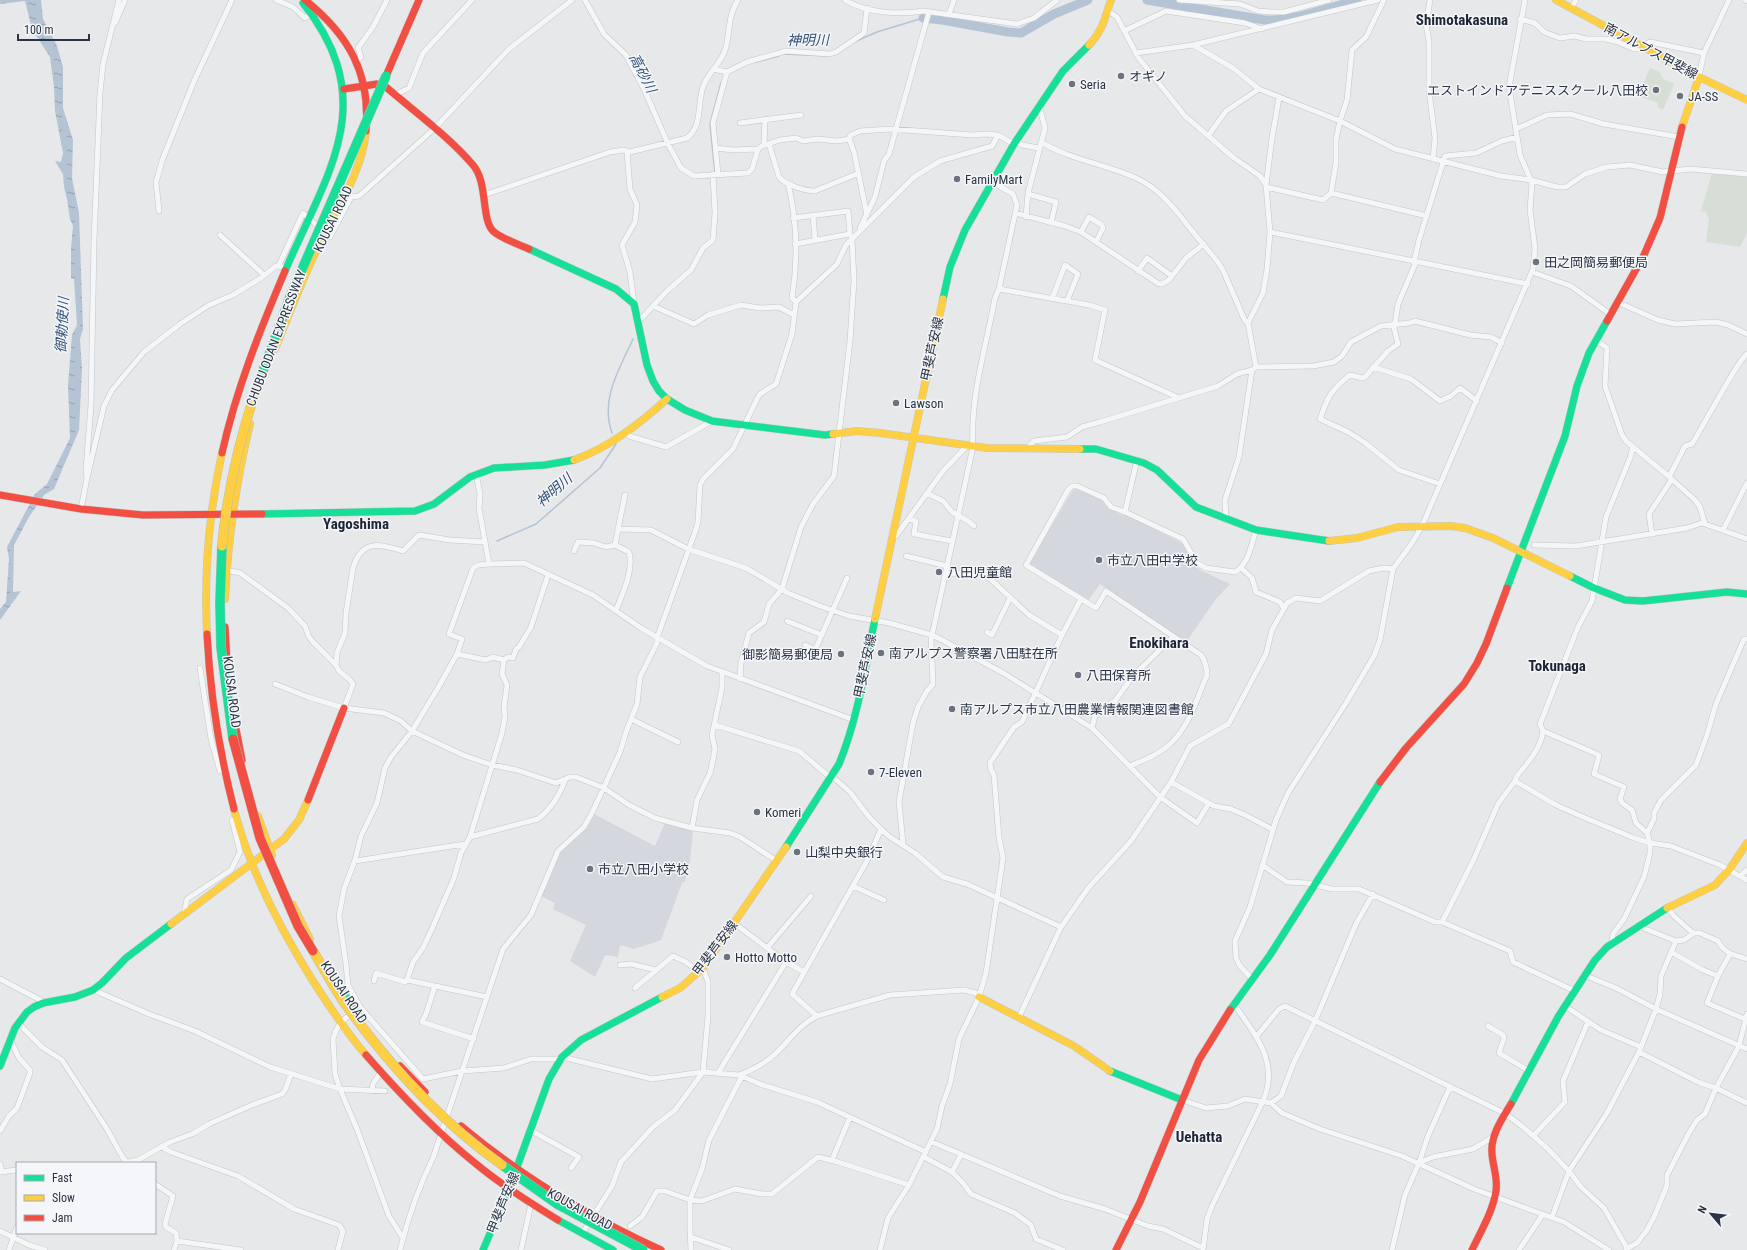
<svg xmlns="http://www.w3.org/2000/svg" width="1747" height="1250" font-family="'Roboto Condensed','Noto Sans JP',sans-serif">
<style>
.built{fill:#d4d7dd}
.green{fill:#d6ded6}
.water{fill:url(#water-ripples)}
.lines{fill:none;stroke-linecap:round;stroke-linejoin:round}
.stream{stroke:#b4c4d5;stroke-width:1.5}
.river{stroke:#b4c4d5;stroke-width:9}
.street-casing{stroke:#c4c6c8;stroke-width:6}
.fast-casing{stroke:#c4c6c8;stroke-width:8}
.slow-casing{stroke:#c4c6c8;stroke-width:8}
.jam-casing{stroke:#c4c6c8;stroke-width:8}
.street{stroke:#f5f6f7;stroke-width:5}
.fast{stroke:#16e098;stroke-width:7}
.slow{stroke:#ffcf43;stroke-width:7}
.jam{stroke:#f24e42;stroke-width:7}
.fast-bridge-casing{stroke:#b8bbbf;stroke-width:10;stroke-linecap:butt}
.slow-bridge-casing{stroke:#b8bbbf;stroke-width:10;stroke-linecap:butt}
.jam-bridge-casing{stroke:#b8bbbf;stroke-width:10;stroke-linecap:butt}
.fast-bridge{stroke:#16e098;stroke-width:9}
.slow-bridge{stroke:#ffcf43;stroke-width:9}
.jam-bridge{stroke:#f24e42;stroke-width:9}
.poi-dot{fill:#6c737f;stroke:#f4f6f9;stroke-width:1.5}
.labels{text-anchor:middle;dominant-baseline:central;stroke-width:3;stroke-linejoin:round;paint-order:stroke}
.street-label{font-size:13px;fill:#2b3445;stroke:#f4f6f9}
.poi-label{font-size:13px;fill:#2b3445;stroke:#f4f6f9;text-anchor:start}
.water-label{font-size:14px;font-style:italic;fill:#34527a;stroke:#f4f6f9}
.quarter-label{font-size:15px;font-weight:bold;fill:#1d2536;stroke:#f4f6f9}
</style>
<defs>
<pattern id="water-ripples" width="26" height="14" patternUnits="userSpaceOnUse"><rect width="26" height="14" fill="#b4c4d5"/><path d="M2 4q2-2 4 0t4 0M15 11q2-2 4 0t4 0" fill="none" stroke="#93a0af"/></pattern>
</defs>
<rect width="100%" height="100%" fill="#e6e8ea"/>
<!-- built -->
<path class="built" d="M1077,488L1103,501L1108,508L1122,515H1127L1184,544L1192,563L1202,571L1230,584L1216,599L1186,642L1100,584L1088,601L1029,564L1073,490Z
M594,814L655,846L665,823L693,830L690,862L685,881L682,883L661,940L634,949L620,945L618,957L605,955L595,977L570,961L586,925L553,909L555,903L541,896L560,851L586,829Z"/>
<!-- green -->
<path class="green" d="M1650,68L1660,72L1662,78L1674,84L1663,110L1658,107V103L1638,96Z
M1712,173L1747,176V233L1740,247L1706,242L1709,219L1706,212L1701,211Z"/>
<!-- water -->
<path class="water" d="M0,0H41L43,19L57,46L63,67V108L73,140L72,178L79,213L83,329L80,339L82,369L79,430L54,489L44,495L29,517L14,545L13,592L21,591L0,620V609L6,602L9,559L7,547L35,494L47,484L70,438L68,385L72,335L77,325L74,279L71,278V248L73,226L70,219L67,199L64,187L63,174L55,161L61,162L63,153L55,111L54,87L50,57L32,29L25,1L0,4Z"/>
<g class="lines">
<!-- stream -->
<path class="stream" d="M595,23L599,30
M854,42L877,32L923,18
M784,54L828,56
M756,62L779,56
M715,173L710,124L721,83
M612,433C600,399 619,370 633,339
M497,541L536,524L600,468L616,444"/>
<!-- river -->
<path class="river" d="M1147,0L1265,20C1296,21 1327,8 1357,0
M923,18L942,20L1008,32L1021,33L1054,14L1088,0"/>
<defs>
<path id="street" d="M276,0L293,7L305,18L312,13
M585,0L604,34L626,55L644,89L668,144L681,168L694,176L748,173L752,169L758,149L762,146L780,140L796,138L803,141L817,139L837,141L850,139
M845,0C867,13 898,15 923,11L1017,24L1034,18L1057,0
M1179,0L1240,4L1258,11L1271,12H1284L1329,0
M1384,0L1366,37L1352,50L1347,100L1340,121L1336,139V163L1331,193L1427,216
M1430,0L1426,24L1429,41V91L1435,138L1433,159
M1745,0L1747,1
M1571,8L1576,0
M1108,11L1117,17L1138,57L1185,116L1234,158L1260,176L1266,185L1270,232L1267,269L1263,293L1248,323L1256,367
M949,14L954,0
M1520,19L1535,23L1544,32L1560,38L1575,36L1586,39H1606L1618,42L1634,49H1637L1650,42L1704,53
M115,23L125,0
M1124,31L1166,11L1245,23L1262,29
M1193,45L1233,68L1259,89L1340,121L1395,149L1501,176L1531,180L1557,187H1566L1585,174L1607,167L1630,165L1663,172L1690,169L1747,174
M1136,53L1193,45L1378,0
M357,62L361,57L358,48L373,27L387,0
M713,69L727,72
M1699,77L1704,53L1729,0
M395,95L409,88L423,53L472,0
M740,123L801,115
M1516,129L1547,115L1570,114L1604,124L1679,137
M1208,136L1226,111L1259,89
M1016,141L1022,145L1039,148
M1041,142C1071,160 1105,164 1136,178C1156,187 1169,202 1182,218C1193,233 1206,247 1217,261L1223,270L1245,321L1248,323
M769,144L779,177C786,185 805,191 815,191L859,173
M764,145L765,119
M716,148L733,150L758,149
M627,151L630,189L637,205L635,222L622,245L630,272L634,304
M718,174L713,123L727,72L747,62L786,51L830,54L836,52L864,33L867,8
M992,182L1013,194L1017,205L999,289
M788,183C797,220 798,261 792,298L796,302
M1266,185L1272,138L1279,98
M1266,187L1323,200L1331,193
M1028,194L1056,202L1051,223
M344,195L351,197L359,196L435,128L509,49L572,0
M484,195L610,152L624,150L630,152L687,138C703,125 697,105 703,87C708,72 723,62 726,47C730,31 728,15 738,0
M159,211L156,182L163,158L195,79L232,0
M1015,213L1065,226L1081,232L1159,284H1162L1169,280L1186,258L1204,244
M813,215L815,240
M867,215L854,152L849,138L851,135L860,131L891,129L972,135L986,134L998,135L1014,144
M1026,217L1028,193L1045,128L1039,105
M860,228L875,197L884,161L889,154L929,12
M1081,232L1089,217L1102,225L1103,228L1096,242
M1270,232L1528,284
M220,235L264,275
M330,237L351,197
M795,244L850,234
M1414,262L1419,240L1445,156L1476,153L1502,141L1517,137
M279,265L303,213L320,228
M1138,271L1147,258L1172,276
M1532,272L1571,286L1610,314
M1052,299L1065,265L1078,274L1067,301
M1617,302L1658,320L1675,324L1716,322L1728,325L1747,334
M653,306L694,324L708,315L741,305L760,308L779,307L794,315
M639,321L667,291L691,270L703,248L713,240L715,213L713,174
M1393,324L1398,344L1388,351L1365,377L1362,378L1350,375C1331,390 1328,396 1320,419L1348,432L1364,442L1399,470L1440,484
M1395,324L1398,304L1416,262
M1596,340L1607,348L1605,386L1622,435L1626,441L1667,475L1695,500L1700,507L1705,524
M1373,367L1411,379L1440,401L1451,396L1460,388L1477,401
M626,433L629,436L666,447L712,421
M1026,449L1034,441L1067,437L1082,427L1100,422L1218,386L1237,374L1252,370L1256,367L1313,366L1334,362L1342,356L1351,342L1381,326L1409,323L1415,321L1470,335L1491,337L1502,343
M476,474L480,494L479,508L489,564
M1669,477L1685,446L1692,444C1701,430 1739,358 1747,354
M87,478L86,470L91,405L94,241L100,93L103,64L119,0
M927,493L943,501L952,512L968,521L974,526
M81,509L87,478L104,406L112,390L144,352L180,324L209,305L233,295L261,278L276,266L287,267
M1125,512L1137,460
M908,519L916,521L914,534L952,541
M1226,520L1225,500L1239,457L1252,370
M618,529L625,495
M1723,530L1747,483
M1652,534L1649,514L1672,479
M893,535L896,536L943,471L967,446
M1534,545L1576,546L1687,528L1702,523L1747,539
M574,551L578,542L594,543L606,547L615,545
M906,556L947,566
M1241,568L1252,578L1256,592L1280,602L1283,607
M226,570L240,573L288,608L305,626L309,637L314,643L336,665L339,671L349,679L353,684L344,708
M946,573L986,575L1029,615L1062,635
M616,610C623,593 634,570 629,552L615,545L618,529L651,530L688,549L746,568L788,593L820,606L849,616L889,623L932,635L944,641L1005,674L1092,728L1160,797L1197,823L1209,803
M787,621L822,635
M987,632L992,635L1010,598
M805,645L815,650L847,578
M457,654L486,660L493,657L504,660L508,657L513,658L516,649L519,647L531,627L548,575
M336,665L337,653L345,633L346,613L353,568C362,539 379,544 403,551L419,535L450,540L485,542
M200,668L211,739L220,771
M740,679L741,663L749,633L764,622L769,604L782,589L801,527L813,504L834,476L850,341L854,281L852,239L850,234L848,211L793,218
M275,684L308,697L344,708L384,713L401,721L412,731L463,755L492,765L517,770L556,783L570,777H576L604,788L629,805L655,818L692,828L730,833L740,837L777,861
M631,719L678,742
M715,725L799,751L831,778
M1228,725L1266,654L1272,630L1287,603L1296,598L1320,601L1369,571L1383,568L1393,569
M1092,728L1095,716L1099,710L1115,701L1132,677L1173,637
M1543,731C1541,749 1527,763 1517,776L1515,781L1556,805L1583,817L1634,838L1650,843L1671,846L1720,865L1747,880
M1130,766C1144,760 1160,754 1171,743C1190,725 1197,698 1207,675C1207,667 1205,661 1201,655L1106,591L1096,608L1026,565L1068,490L1072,486H1077L1104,498L1111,507L1125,512L1183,539L1197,563L1206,568L1235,572C1249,564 1251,545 1256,530
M832,776L850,792L869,817L881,829L890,837L915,853L943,877L967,884L1061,927
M1171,782L1214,806L1231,809L1245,815L1272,829
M692,828L697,800L710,773L713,760L715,749L712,735L722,688V673
M1647,833L1654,819V813L1661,800L1696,765L1707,735L1716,704L1744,639H1747
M470,837L538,819C550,810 560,795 565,780
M903,844L899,802L913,723L918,707L927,691L933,684L931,640L973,447C970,396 986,347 995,298L999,289L1089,305L1105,310L1095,360L1179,398
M355,861L465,844
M1262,865L1287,882L1307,883L1332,889H1359L1435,922H1442L1510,951L1513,962L1575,991
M1740,876L1747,870
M853,886L884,900
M1667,907L1674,916L1693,933
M184,914L187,899L231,870L240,852L232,820
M1442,922L1473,861L1498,804L1515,781
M734,923L786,962L804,972
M1638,926L1676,941L1684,940L1694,933H1700L1718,941C1724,953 1734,955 1747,959
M1612,943L1613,934L1624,919L1644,877L1650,853V843L1647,833L1636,823L1632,810L1622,803L1620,799L1624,787L1594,774L1599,756L1597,754L1543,731L1540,724L1578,627L1592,601L1606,517L1630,458L1633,447
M767,948L811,896
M1671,952L1703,970L1718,976
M1730,954L1718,976L1707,1003L1745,1019
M620,965L631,964L656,970
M1584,975L1616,988L1656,1009L1747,1049
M0,979L44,1002
M407,980L487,997
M1253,980L1240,966L1236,958L1235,941L1250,907L1276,820L1288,793L1346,703L1374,656L1380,640L1393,569L1412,543L1422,526L1533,269L1535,248L1530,210L1532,183L1520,155L1509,87L1525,0
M374,981L376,973L405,982L407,980L413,962L423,948L431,931L454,878L461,853L470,837L502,733L505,717L504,707L507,685L502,674L504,660
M435,986L426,1014L422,1022L474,1039
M635,988L673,956L686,962L699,972
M95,989L98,992L149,1014L195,1031L270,1067L340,1089L385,1091
M1565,1006L1601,1030L1641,1047
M353,1012L340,1023L336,1031L333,1039L335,1074L340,1089L357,1129L389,1216L403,1238
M817,1016L792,994L868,859L881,829
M1019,1017L1061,927L1089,887L1131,841L1171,782L1190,746L1228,724
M18,1023L42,1047L62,1060L107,1129L123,1158L128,1163
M1488,1026L1503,1035L1504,1038L1499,1053L1529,1071
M1256,1037L1279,1009L1285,1006L1506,1114L1523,1127L1547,1148L1569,1171L1581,1187L1604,1208L1627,1248
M1639,1052L1700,1083L1716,1088L1747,1103
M562,1057L652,1079L703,1072L739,1075L760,1084L817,1102L926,1152
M560,1059H531L504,1068L462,1071L423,1079L360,1007L348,985L346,964L339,916L344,889L355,860L361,836L377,803L385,768L391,757L412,731L438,688L457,654L462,639L449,634L473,568L478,565L489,564L524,563L593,595L641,628L707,666L854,720
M718,1073L786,962
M739,1075C752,1070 765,1064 775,1054C789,1041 799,1025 817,1016L890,995L964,990L976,993L979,997
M372,1091L373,1084L380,1073
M1182,1100L1206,1108L1228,1106L1245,1099L1271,1103L1282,1113L1320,1129L1402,1156L1474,1189L1564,1222L1609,1250
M1271,1103L1281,1096L1294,1062L1315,1021L1356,924L1373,894
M530,1130L579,1157L571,1168
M0,1131L9,1116L17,1108L30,1073V1070L19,1058L11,1041
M1533,1136L1565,1102L1563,1081L1588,1022
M932,1142L1060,1196L1105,1209L1148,1226L1163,1229L1203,1248
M162,1147L171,1152L238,1176L294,1209L339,1225L343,1231L338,1250
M924,1157L952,1172L963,1183L971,1194L1015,1213L1031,1225L1036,1239L1063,1250
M832,1160L850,1117
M124,1163L138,1160L170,1142L192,1134L209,1124L252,1105L282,1094L285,1090L291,1074
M1419,1163L1433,1157L1473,1149L1493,1137
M0,1164L2,1172
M0,1172L17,1170
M952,1172L961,1155
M155,1184L173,1196L165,1224L166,1227L176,1233L177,1241L174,1250
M1552,1217L1569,1171L1607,1113L1639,1052L1656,1009L1660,994L1661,976L1676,941
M630,1226L642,1217L657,1191H665L690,1200L702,1201L735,1189L762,1194H772L818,1157L838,1162L909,1185
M0,1231L29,1245L45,1250
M582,1234L612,1186L621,1162L653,1127L675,1110L703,1072L708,1016V982L703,968
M691,1237L729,1250
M177,1241L241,1250
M1626,1249L1637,1243L1647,1230L1655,1215L1667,1185V1175L1689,1133L1697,1120L1705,1114L1716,1088L1739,1046L1747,1014
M9,1250L17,1227
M400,1250C408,1218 418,1188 433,1158L503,949L531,915L558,851L584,827L593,811L620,752L626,732L637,704L640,677L657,643V638L695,532L698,522L700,485L703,479L733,449L757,399L760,394L776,384L792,334L796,302L837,264L846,245L914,177L940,161L992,146L998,135
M521,1250L531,1204
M691,1250L690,1228V1200L702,1169L709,1140L742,1076
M880,1250L888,1218L909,1185L937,1129L942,1106L950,1084L959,1039L979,997L986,973L1003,858L999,838L994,775L991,770L990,763L1014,727L1022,722L1062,635L1081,599
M1203,1250L1207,1219L1212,1206L1263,1101C1280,1062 1255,1035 1234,1004
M1392,1250L1405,1195L1419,1163L1428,1136L1450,1087
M1519,1250L1543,1214"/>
<path id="fast" d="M529,249L616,289L634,304L647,365L653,381L659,391L667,399L685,410L712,421L825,435L833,434
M285,271C327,173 382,102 303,3
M943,299L950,267L965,230L1014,144L1063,71L1089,45
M1080,449H1096L1144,463L1157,470L1196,507L1256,530L1329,541
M262,514L415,511L434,504L470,477L494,468L545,465L574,460
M1570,576L1594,588L1625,600L1643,601L1727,592L1747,594
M1507,588L1565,436L1577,386L1589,353L1607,321
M786,847L839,764C858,718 865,668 875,619
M343,992L361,1018
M1230,1010L1270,955L1380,782
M0,1066L15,1028L27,1012L34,1007L43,1003L75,997L93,990L102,983L126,958L171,924
M1110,1071L1182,1100
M1511,1104L1558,1017L1595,960L1607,947L1667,908
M558,1220L613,1250
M483,1250L509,1189L549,1079L562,1057L581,1040L662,997"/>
<path id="slow" d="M1556,0L1699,77L1747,100
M1089,45C1103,31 1105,17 1111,0
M1682,127L1699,77
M275,349C289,315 302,280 318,247C336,210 362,173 366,131
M833,434L857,431L880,433L987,448L1080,449
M574,460C610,447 639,424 667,399
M1329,541L1357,538L1398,527L1451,526L1465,528L1493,538L1570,576
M225,599C228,540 236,482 250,424
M875,619L943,299
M207,634C204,574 209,512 222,453
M234,809C250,871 279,927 313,981C329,1006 346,1032 366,1055
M258,816L272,855
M293,905L310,939
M1667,908L1715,885L1729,870L1747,843
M171,924L284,839L299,820L308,800
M662,997L680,988L703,968L786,847
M979,997L1074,1046L1110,1071"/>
<path id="jam" d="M305,0C349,35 371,74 366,131
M386,76L419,0
M344,89L377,84L386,87C415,112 448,136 473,165C488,182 481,219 493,231C500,238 520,245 529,249
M1607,321L1644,255L1660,218L1682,127
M222,453C236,390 260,330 285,271
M0,495L81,509L143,515L262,514
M225,627L227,663
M207,634C210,693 219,751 234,809
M236,729L242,760
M1380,782L1406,748L1464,684L1477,663L1486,644L1507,588
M308,800L344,708
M366,1055C400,1094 435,1131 475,1163C501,1185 530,1203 558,1220
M400,1066L425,1092
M461,1126C522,1177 589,1217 661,1250
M1116,1250L1140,1202L1199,1060L1230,1010
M1472,1250C1481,1231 1493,1211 1496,1191C1498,1178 1493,1167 1492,1154C1490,1136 1502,1119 1511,1104"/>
</defs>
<!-- street casing -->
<use href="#street" class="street-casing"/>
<!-- fast casing -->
<use href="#fast" class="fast-casing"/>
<!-- slow casing -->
<use href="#slow" class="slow-casing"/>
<!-- jam casing -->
<use href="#jam" class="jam-casing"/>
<!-- street -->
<use href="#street" class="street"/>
<!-- fast -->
<use href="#fast" class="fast"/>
<!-- slow -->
<use href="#slow" class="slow"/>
<!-- jam -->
<use href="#jam" class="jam"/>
<defs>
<path id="fast-bridge" d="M256,390L290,297L386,76
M222,546L220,602L221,647L233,739
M502,1165L557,1204L643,1250"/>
<path id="slow-bridge" d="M222,546C227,492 239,441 256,390
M313,951C325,970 335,991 348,1008C391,1067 443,1123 502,1165"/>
<path id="jam-bridge" d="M233,739L260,838L298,926L313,951"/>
</defs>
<!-- fast-bridge casing -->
<use href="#fast-bridge" class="fast-bridge-casing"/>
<!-- slow-bridge casing -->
<use href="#slow-bridge" class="slow-bridge-casing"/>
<!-- jam-bridge casing -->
<use href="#jam-bridge" class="jam-bridge-casing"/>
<!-- fast-bridge -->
<use href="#fast-bridge" class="fast-bridge"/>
<!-- slow-bridge -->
<use href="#slow-bridge" class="slow-bridge"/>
<!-- jam-bridge -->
<use href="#jam-bridge" class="jam-bridge"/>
</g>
<!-- markers -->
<g class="poi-dot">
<circle cx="1121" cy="76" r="4"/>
<circle cx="1072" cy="84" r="4"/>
<circle cx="1656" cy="90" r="4"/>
<circle cx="1680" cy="96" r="4"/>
<circle cx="957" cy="179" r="4"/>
<circle cx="1536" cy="262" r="4"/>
<circle cx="896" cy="403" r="4"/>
<circle cx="1099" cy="560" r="4"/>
<circle cx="939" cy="572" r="4"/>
<circle cx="881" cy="653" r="4"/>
<circle cx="841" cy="654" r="4"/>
<circle cx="1078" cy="675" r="4"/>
<circle cx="952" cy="709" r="4"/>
<circle cx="871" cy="772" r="4"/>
<circle cx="757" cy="812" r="4"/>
<circle cx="797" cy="852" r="4"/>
<circle cx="590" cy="869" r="4"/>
<circle cx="727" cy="957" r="4"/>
</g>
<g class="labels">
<!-- street labels -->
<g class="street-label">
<text transform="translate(1651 51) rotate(28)">南アルプス甲斐線</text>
<text transform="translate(333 219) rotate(-64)">KOUSAI ROAD</text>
<text transform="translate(276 338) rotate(-69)">CHUBU ODAN EXPRESSWAY</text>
<text transform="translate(932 349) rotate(-78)">甲斐芦安線</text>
<text transform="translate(865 666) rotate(-78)">甲斐芦安線</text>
<text transform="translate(232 692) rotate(83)">KOUSAI ROAD</text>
<text transform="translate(715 948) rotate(-53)">甲斐芦安線</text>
<text transform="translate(344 992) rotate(56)">KOUSAI ROAD</text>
<text transform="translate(503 1203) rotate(-68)">甲斐芦安線</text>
<text transform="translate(580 1209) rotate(29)">KOUSAI ROAD</text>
</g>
<!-- poi labels -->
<g class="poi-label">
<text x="1129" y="76">オギノ</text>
<text x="1080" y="84">Seria</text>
<text x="1648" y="90" text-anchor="end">エストインドアテニススクール八田校</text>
<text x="1688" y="96">JA-SS</text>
<text x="965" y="179">FamilyMart</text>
<text x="1544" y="262">田之岡簡易郵便局</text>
<text x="904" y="403">Lawson</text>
<text x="1107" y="560">市立八田中学校</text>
<text x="947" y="572">八田児童館</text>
<text x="889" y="653">南アルプス警察署八田駐在所</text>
<text x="833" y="654" text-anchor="end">御影簡易郵便局</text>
<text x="1086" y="675">八田保育所</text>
<text x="960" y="709">南アルプス市立八田農業情報関連図書館</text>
<text x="879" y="772">7-Eleven</text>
<text x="765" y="812">Komeri</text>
<text x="805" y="852">山梨中央銀行</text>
<text x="598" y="869">市立八田小学校</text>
<text x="735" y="957">Hotto Motto</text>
</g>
<!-- water labels -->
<g class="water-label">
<text transform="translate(808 40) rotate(-1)">神明川</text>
<text transform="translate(643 73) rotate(63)">高砂川</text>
<text transform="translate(62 325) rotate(-87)">御勅使川</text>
<text transform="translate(554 490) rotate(-41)">神明川</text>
</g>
<!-- quarter labels -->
<g class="quarter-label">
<text x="1462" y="20">Shimotakasuna</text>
<text x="356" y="524">Yagoshima</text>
<text x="1159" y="643">Enokihara</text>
<text x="1557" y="666">Tokunaga</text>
<text x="1199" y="1137">Uehatta</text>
</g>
</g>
<!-- legend -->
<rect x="16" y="1162" width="140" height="72" fill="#f4f6f9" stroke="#a4a8b1"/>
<rect x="24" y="1175" width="20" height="6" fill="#16e098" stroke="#a4a8b1"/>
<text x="52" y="1182" font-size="12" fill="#2b3445">Fast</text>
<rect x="24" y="1195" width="20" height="6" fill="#ffcf43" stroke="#a4a8b1"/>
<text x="52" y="1202" font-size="12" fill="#2b3445">Slow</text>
<rect x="24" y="1215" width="20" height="6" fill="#f24e42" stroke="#a4a8b1"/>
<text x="52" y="1222" font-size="12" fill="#2b3445">Jam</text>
<!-- north arrow -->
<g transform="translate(1711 1214) rotate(298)" stroke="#f4f6f9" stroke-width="3" paint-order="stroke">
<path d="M0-3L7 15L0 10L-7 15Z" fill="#2b3445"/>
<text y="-6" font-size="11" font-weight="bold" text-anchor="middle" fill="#2b3445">N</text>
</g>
<!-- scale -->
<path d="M18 34v6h71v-6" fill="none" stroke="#2b3445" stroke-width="2"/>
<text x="24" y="34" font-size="12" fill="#2b3445" stroke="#f4f6f9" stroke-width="3" paint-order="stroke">100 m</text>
</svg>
